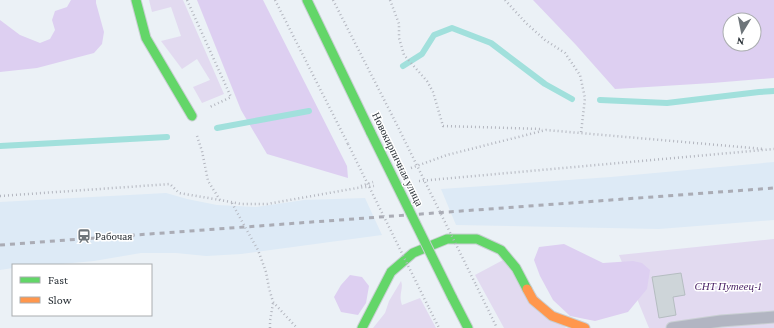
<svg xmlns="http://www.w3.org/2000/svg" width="774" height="328" font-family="'Crimson Pro',serif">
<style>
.built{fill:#ddeaf6}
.green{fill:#e2daf0}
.forest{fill:#ddcff1;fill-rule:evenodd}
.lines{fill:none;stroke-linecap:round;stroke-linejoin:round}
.stream{stroke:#a1e0dc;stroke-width:6}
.building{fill:#ced5d9;stroke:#b5bdc1}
.lane-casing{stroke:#c9cfd3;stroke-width:13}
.fast-casing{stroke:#c9cfd3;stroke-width:11}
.slow-casing{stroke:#c9cfd3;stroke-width:11}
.path{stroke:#b3b6bf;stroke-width:2.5;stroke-dasharray:1 3;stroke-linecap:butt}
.lane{stroke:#b2b5c2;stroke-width:11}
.fast{stroke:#63d668;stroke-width:9}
.slow{stroke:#ff974d;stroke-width:9}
.rail{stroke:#aaacb5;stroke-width:3;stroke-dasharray:5 5;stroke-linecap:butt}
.fast-bridge-casing{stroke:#c9cfd3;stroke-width:11;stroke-linecap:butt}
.path-bridge{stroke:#b3b6bf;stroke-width:2.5;stroke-dasharray:1 3;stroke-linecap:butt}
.fast-bridge{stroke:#63d668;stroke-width:9}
.labels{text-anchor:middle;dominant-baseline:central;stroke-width:3;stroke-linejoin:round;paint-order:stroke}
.street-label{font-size:11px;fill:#2b3238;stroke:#fff}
.poi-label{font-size:11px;fill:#2b3238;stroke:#fff;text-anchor:start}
.park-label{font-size:11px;font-style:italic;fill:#4c2467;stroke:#fff}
</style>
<rect width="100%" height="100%" fill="#ebf1f6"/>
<!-- built -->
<path class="built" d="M774,162V220L659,229L456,225L441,189L611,177Z
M166,193L187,199L217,205L256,207L304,200L365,198L382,235L241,254L206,256L176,253H141L94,261L51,265H13V268L0,270V202Z"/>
<!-- green -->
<path class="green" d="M149,0H183L224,94L202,103L193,87L210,80L197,59L182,69L161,41L181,36L171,7L152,12Z
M774,239V328H649L619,255Z
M505,259L566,328H504L475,275Z
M401,281C404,289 398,294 402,305L420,298L436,328H373L385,313L389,301Z"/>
<!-- forest -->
<path class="forest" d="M71,0H96V3L104,32L102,44L94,53L37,68L0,72V20L20,35L40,43L50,39L55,30L52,20L55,11L67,7Z
M197,0H263L347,166L348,178L267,154L241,110Z
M533,0H774V78L712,83L615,89L576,45ZM730,20H754V44H730Z
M564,244L603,263L633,261L642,263L650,270L647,289L628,312L595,321L570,316L553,300L540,276L534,260L539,247Z
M350,275L362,277L369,286L366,303L358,315L341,312L334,297L341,285Z"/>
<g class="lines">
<!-- stream -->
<path class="stream" d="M403,66L422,54L434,35L452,28L491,43L545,84L572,99
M600,100L667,103L759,92L774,91
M217,128L309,111
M0,146L167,137"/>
</g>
<!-- building -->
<path class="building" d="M681,273L685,295L673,297L676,315L659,318L652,277Z"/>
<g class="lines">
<defs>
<path id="lane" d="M672,328L721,321L774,317"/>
<path id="fast" d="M136,0L146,38L192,116
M307,0L371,133
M452,297L468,328
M362,328L391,272L413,253L447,239H477L501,250L516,268L527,289"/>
<path id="slow" d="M527,289L533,300L552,316L585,328"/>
</defs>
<!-- lane casing -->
<use href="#lane" class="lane-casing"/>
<!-- fast casing -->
<use href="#fast" class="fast-casing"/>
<!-- slow casing -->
<use href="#slow" class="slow-casing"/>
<!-- path -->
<path class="path" d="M187,0L231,97L210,107
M275,0L348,144
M333,0L395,121
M390,0L399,24V38L404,55L427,81L433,92L443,126L543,129
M505,0L526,23L545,40L565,53L580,75L585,98L581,133
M197,136L202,151L208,181L220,200L241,204H267L357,188L374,186
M411,168L447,155L546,130L764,149
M419,181L774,149
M361,186L373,182
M0,196L170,184L179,193L220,200
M232,203L245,227L258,250L266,272L269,288L273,302L297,328
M476,285L497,328
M429,308L439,328
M270,328V321L273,303"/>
<!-- lane -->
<use href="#lane" class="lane"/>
<!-- fast -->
<use href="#fast" class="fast"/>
<!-- slow -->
<use href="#slow" class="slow"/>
<!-- rail -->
<path class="rail" d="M0,245L774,188"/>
<defs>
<path id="fast-bridge" d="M371,133L452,297"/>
</defs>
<!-- fast-bridge casing -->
<use href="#fast-bridge" class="fast-bridge-casing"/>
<!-- path-bridge -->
<path class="path-bridge" d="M395,121L476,285
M348,144L429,308"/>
<!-- fast-bridge -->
<use href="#fast-bridge" class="fast-bridge"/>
</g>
<!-- icons -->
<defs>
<symbol id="station-bare" viewBox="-9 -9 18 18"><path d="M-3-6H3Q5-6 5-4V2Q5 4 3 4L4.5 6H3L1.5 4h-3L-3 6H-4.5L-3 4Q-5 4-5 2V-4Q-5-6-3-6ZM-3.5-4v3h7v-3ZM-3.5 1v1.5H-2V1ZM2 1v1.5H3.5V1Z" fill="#6e757a" stroke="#fff" stroke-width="2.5" paint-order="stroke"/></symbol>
</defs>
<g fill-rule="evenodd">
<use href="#station-bare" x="74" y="226" width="20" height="20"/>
</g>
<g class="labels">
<!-- street labels -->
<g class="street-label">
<text transform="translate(398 159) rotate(64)">Новокирпичная улица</text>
</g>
<!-- poi labels -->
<g class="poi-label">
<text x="95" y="236">Рабочая</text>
</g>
<!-- park labels -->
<g class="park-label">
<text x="728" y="286">СНТ Путеец-1</text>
</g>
</g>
<!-- legend -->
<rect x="12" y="264" width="140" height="52" fill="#ffffff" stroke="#aaadaf"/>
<rect x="20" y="277" width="20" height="6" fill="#63d668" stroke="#aaadaf"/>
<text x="48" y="284" font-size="12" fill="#2b3238">Fast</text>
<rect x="20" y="297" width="20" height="6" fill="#ff974d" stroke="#aaadaf"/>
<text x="48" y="304" font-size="12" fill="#2b3238">Slow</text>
<!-- north arrow -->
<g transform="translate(742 32) rotate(190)"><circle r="19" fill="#ffffff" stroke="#aaadaf"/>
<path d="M0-3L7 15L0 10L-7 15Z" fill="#6e757a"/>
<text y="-6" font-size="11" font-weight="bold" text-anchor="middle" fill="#2b3238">N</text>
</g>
</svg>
